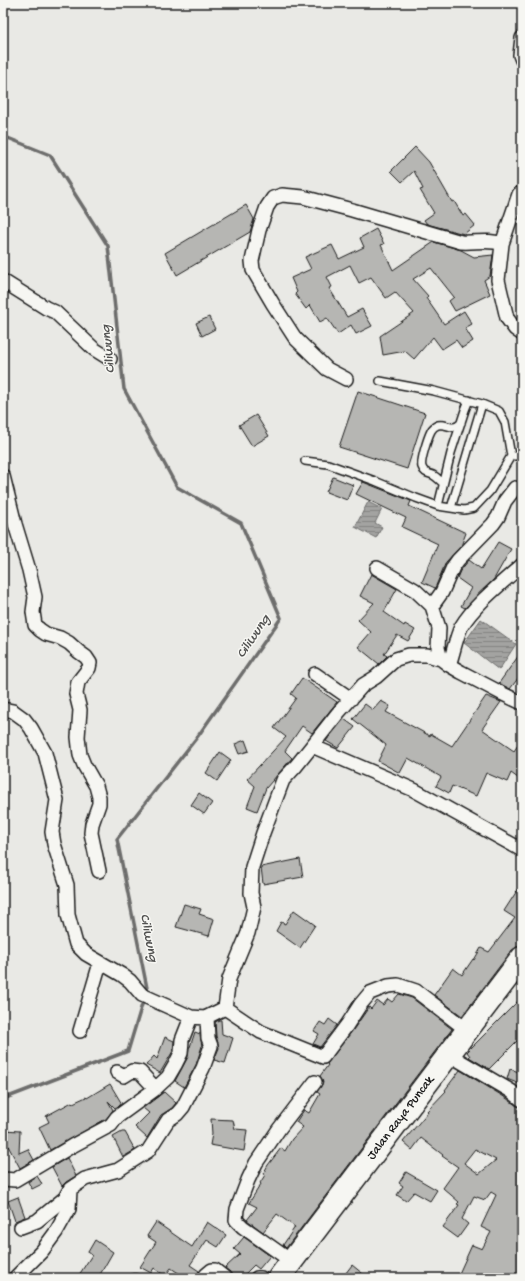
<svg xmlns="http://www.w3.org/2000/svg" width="525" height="1281" font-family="'Gochi Hand',sans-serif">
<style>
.water{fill:url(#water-rules);stroke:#6d6d6c}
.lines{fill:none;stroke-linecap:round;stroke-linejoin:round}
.stream{stroke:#6d6d6c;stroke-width:3.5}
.building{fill:#b6b6b3;stroke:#1c1c1c;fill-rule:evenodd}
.service-casing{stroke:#1c1c1c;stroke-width:10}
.minor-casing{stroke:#1c1c1c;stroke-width:16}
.trunk-casing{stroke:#1c1c1c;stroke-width:25}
.service{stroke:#f6f6f2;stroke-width:7}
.minor{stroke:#f6f6f2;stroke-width:13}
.trunk{stroke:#f6f6f2;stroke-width:22}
.labels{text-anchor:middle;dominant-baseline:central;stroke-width:3;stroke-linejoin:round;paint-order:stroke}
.street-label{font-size:13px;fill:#1c1c1c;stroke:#f6f6f2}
.water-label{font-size:14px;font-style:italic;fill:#525251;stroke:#f6f6f2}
</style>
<defs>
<pattern id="water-rules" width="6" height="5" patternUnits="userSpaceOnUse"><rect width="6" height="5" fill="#a3a3a1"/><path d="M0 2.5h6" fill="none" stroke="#848482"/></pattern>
</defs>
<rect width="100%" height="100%" fill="#e9e9e5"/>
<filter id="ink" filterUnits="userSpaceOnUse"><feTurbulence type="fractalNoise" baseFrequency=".025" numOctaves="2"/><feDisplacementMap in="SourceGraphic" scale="8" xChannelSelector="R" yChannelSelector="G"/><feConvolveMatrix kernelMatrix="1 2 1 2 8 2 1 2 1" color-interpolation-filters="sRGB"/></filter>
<g filter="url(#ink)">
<!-- water -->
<path class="water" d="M368,502L382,509L375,523L382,527L376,538L355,527Z
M481,619L516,644L499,670L464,643Z"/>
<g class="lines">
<!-- stream -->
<path class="stream" d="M3,136L50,155L108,246L124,389L177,487L241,523L281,618L198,736L117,839L147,988L128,1051L3,1099"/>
</g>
<!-- building -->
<path class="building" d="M415,147L429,162L452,202L454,201L463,216L466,214L475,225L464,234L427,224L424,220L434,213L420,190L423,189L414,171L402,182L391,171Z
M246,205L254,219L250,232L177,275L165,253Z
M376,229L384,244L381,245L393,270L434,242L461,250L474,257L493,255L490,276L484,280L490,294L455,311L449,301L454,297L431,268L413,279L428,296L426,298L444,324L464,311L472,324L465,328L473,341L462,348L456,340L442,349L433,337L414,359L405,351L383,355L380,336L414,313L395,292L386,298L371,277L359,283L350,265L327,277L332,287L329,288L347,317L362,309L372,326L356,334L351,325L338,334L327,318L320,322L310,305L306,309L295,294L297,292L291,278L311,269L305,257L332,245L339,259L364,247L360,238Z
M209,317L215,329L202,336L196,323Z
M358,391L425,413L407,469L339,447Z
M256,415L269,436L252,446L239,425Z
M333,477L353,485L347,500L326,492Z
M363,482L411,501L409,506L466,533L461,546L446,562L435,588L422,582L438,544L402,527L406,518L356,494Z
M498,542L511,549L494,579L465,608L461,606L471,588L457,578L460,571L469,560L481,569Z
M371,574L397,589L384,612L404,626L405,624L415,630L408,641L397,635L384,654L387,656L379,664L358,647L371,632L358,620L374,603L360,596Z
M522,651V673L510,689L499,683Z
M302,678L337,702L312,733L302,726L285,751L292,758L266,788L257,811L247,807L255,786L247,779L286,737L274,728L296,698L291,694Z
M486,696L501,702L482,729L514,751L522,739V781L511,773L507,782L486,773L476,796L452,786L449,793L436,786L441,777L408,758L400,773L378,761L386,745L353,719L365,704L373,710L381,701L390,706L386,712L430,736L431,734L452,746Z
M344,719L355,727L338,748L326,741Z
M245,740L249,751L239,754L235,744Z
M220,752L231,760L217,781L206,773Z
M199,793L212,803L204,814L191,805Z
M300,859L303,877L263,884L261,867Z
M522,883V946L517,947L512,950L462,1016L434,995L453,968L462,975L473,959L474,960L481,948L489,952L515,918L504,911Z
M184,904L201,909L199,914L214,919L209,936L176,927Z
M294,910L315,925L300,948L276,931L281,922L285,924Z
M399,994L412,998L452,1029L286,1248L283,1245L295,1227L277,1214L263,1232L247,1220L257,1207L249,1203L261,1184L260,1183L265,1175L263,1174L268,1165L281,1148L285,1151L292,1139L303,1127L296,1122L304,1110L309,1113L320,1094L317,1092L323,1083L322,1079L320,1076L328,1065L327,1064L353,1030L369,1007L371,1009L377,1001L383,1005L388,999L392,1002Z
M522,997V1036L489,1069L469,1057L470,1056L467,1052Z
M329,1019L337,1025L320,1047L313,1044L319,1034L314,1031L320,1022L325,1025Z
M219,1020H221L222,1034L233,1038L225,1063L214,1060L219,1048L218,1043L216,1036L215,1022Z
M195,1032L200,1034L202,1046L196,1065L184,1087L175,1081L188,1057L189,1047H190Z
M165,1037L174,1041L173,1051L160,1073L146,1065L154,1056L157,1059Z
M510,1069L522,1073V1085L507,1079Z
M460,1070L506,1098L517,1106L522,1108V1278H457L472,1245L482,1249L491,1232L481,1227L496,1195L491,1192L485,1200L474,1196L462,1219L468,1224L458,1238L443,1227L459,1205L457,1204L459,1202L443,1188L458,1167L442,1156L443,1155L421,1138L412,1150L403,1142L428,1112L427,1111L446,1091L445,1090ZM475,1149L496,1160L479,1174L464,1163Z
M110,1084L122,1104L115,1108L108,1101L113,1110L106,1119L50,1150L39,1127L49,1122L46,1116L72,1102L73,1103L86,1097L87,1098Z
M164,1092L176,1103L172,1108L161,1115L147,1138L135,1127L149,1113L143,1108Z
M211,1119L233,1120L235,1129L247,1130L244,1151L210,1145L212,1134Z
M3,1130L20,1131L19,1153L28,1149L34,1160L20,1168L7,1144L3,1146Z
M122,1132H125L135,1150L123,1157L113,1137Z
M67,1158L76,1176L66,1182L62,1186L52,1167Z
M406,1172L437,1190L430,1201L414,1192L406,1201L397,1195L403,1186L399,1183Z
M37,1176L42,1184L32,1189L28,1182Z
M18,1197L25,1217L15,1221L8,1201Z
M156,1222L192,1247L207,1222L226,1235L218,1247L207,1240L190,1265L199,1271L196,1278H186L171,1268L165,1276L154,1268L151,1273L140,1267L156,1242L147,1236Z
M244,1237L270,1256L259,1269L254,1265L241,1278H233L230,1272L225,1268L240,1254L234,1249Z
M95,1240L113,1252L98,1278H77L92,1255L88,1252Z
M352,1265L368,1278H342Z"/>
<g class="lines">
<defs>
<path id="service" d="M380,381L434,391L482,404L499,411L505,422L511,456
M305,461L328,464L375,481L416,498L438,506L464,510L474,508L490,491L511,456H522
M443,483C440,481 437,477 433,475C428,473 424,473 422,467C420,461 428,437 431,431C432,429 435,426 438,425C448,423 452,432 461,423
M438,506L451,453L465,410L469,400
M451,508L482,404
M134,1278H135"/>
<path id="minor" d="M522,38L520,55L522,60
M502,244L519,194
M3,281L46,308L55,312L94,349L110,359
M346,379L327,369L295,338L273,304L253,270L252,261L259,230L267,207L273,198L282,195L303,197L352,210L461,242C475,243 490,239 502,244L498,280L507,318L515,329L522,334
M3,476L15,524L29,570L35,597L33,612L35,625L40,630L46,634L60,638L69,643L79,652L86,657L90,663L89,668L78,682L76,694L80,710L78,737L80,755L84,765L96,786L99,797V804L92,824L91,833L99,871
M377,568L415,590L432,606L439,628L438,648L441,659L449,665L461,672L503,694L522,703
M432,606L442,592L453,567L458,560L493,524L498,517L505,501L515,488
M441,659L427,655H409L396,659L376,677L363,685L338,713L312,746L414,790L522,850
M449,665C453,654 456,638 461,627C474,605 503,582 522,565
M315,674L351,699
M3,709L13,711L24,719L31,728L45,753L57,800L52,832L54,844L67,885L68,915L76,944L86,954L122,975L130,981L142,995L191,1017L205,1018L225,1008
M225,1008L261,1032L323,1057L347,1025L360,1005L370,993L388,986L398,985L416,991L467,1030
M225,1008L229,979L248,933L254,907L251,893L252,867L263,833L283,780L296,766L312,746
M80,1031L100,963
M448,1054L511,1091L522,1100
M117,1072L124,1076L132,1071L140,1072L155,1088
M3,1179L15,1180L72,1146L111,1125L117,1117L154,1090L168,1077L175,1065L181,1053L182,1040L191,1017
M21,1227L37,1221L65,1198L70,1189L85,1179L118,1170L148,1151L168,1120L177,1114L183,1107L203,1068L211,1046L208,1038L207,1017
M291,1261L243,1227L236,1220L237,1209L248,1180L256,1163L279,1129L315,1082
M206,1275L212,1270H215L225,1278
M15,1278L42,1251L56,1232L69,1209L70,1190
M257,1278H261"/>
<g id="trunk">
<path id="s1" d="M279,1278L522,958"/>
</g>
</defs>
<!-- service casing -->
<use href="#service" class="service-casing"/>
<!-- minor casing -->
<use href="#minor" class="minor-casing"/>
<!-- trunk casing -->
<use href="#trunk" class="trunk-casing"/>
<!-- service -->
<use href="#service" class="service"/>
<!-- minor -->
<use href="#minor" class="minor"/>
<!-- trunk -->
<use href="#trunk" class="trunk"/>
</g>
</g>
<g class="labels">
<!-- street labels -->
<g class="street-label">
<text stroke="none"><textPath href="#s1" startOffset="201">Jalan Raya Puncak</textPath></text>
</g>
<!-- water labels -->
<g class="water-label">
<text transform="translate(109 349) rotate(-96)">Ciliwung</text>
<text transform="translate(254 637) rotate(-56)">Ciliwung</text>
<text transform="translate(148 938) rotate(79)">Ciliwung</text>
</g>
</g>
<!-- margin -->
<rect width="525" height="1281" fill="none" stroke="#f6f6f2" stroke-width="16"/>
<rect x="8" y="8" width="509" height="1265" fill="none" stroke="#1c1c1c" stroke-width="1.5" filter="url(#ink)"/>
</svg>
